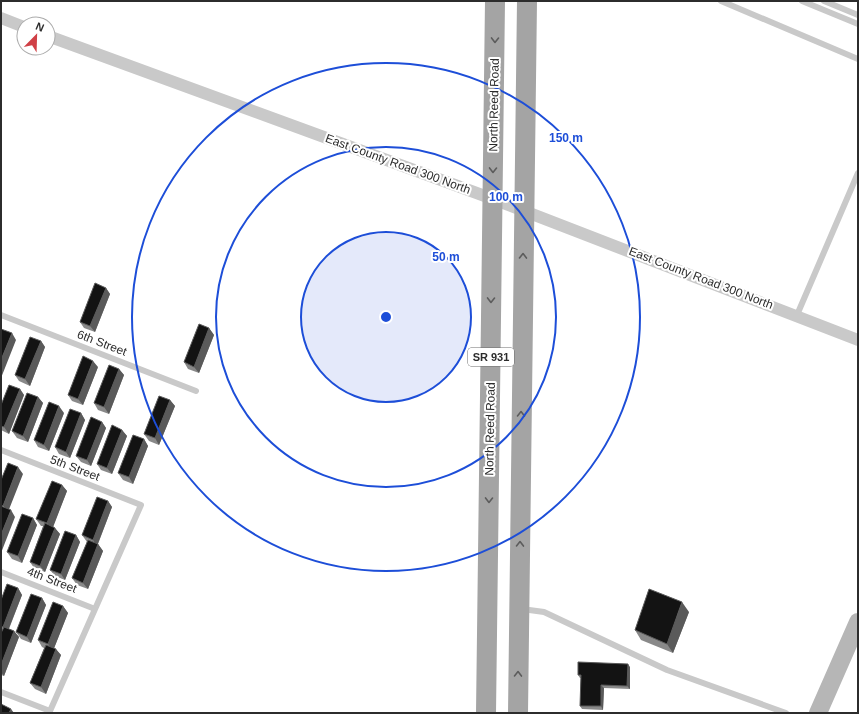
<svg xmlns="http://www.w3.org/2000/svg" width="859" height="714" font-family="Helvetica,sans-serif">
<style>
.lines{fill:none;stroke-linecap:round;stroke-linejoin:round}
.lane{stroke:#c9c9c9;stroke-width:6}
.street{stroke:#c9c9c9;stroke-width:12}
.secondary{stroke:#b6b6b6;stroke-width:18}
.primary{stroke:#a4a4a4;stroke-width:20}
.wall{fill:#898989}
.shaded-wall{fill:#5a5a5a}
.building{fill:#131313;stroke:#5a5a5a}
.oneway{stroke:#5c5c5c}
.ring{fill:none;stroke:#1d4ed8;stroke-width:2}
.labels{text-anchor:middle;dominant-baseline:central;stroke-width:4;stroke-linejoin:round;paint-order:stroke}
.shield{fill:#fff;stroke:#6b6b6b;stroke-width:1}
.shield-label{font-size:11px;font-weight:bold;fill:#2c2c2c}
.street-label{font-size:12px;fill:#2c2c2c;stroke:#fff}
.centre{fill:#1d4ed8;stroke:#fff;stroke-width:2}
.ring-label{font-size:12px;text-anchor:middle;font-weight:bold;fill:#1d4ed8;stroke:#fff;stroke-width:4;stroke-linejoin:round;paint-order:stroke}
</style>
<rect width="100%" height="100%" fill="#fff"/>
<g class="lines">
<!-- lane -->
<path class="lane" d="M721,1L858,59
M802,1L858,24
M824,1L858,15
M1,315L196,391
M797,315L858,173
M1,450L141,505L50,711L1,692
M1,572L95,609
M522,609L544,612L667,670L786,713"/>
<!-- street -->
<path class="street" d="M1,18L24,27
M48,36L493,199L858,340"/>
<!-- secondary -->
<path class="secondary" d="M818,713L858,622"/>
<!-- primary -->
<path class="primary" d="M486,713L495,1
M518,713L527,1"/>
</g>
<!-- wall -->
<path class="wall" d="M106,288L110,294L95,332L84,328L80,322Z
M209,328L214,335L199,373L188,369L184,362Z
M41,341L45,347L30,386L19,381L15,375Z
M98,367L83,405L72,401L68,395Z
M119,369L124,375L109,414L98,410L94,403Z
M20,389L24,395L9,434L1,430V405Z
M38,397L43,403L28,442L17,438L12,431Z
M170,400L175,406L159,445L149,441L144,434Z
M64,413L49,451L38,447L34,440Z
M81,413L85,420L70,458L59,454L55,447Z
M102,422L106,428L91,466L81,462L76,456Z
M122,430L127,436L112,474L101,470L97,464Z
M144,439L148,446L133,484L123,480L118,473Z
M62,485L67,491L53,526L60,534L45,572L34,568L30,562L43,526H41L36,519Z
M108,501L112,507L98,544L103,551L88,589L77,585L72,578L87,542L82,535Z
M33,518L37,525L22,563L12,559L7,552Z
M76,535L80,542L65,580L55,576L50,570Z
M18,588L22,595L9,629L14,631L19,637L4,676L1,675V633L2,631H1V600Z
M42,598L46,605L31,643L21,639L16,632Z
M63,606L68,613L54,648L61,655L46,694L35,689L30,683L44,648L42,647L38,640Z
M689,612L673,653L641,640L635,630Z
M630,667V689L604,688L603,710L582,709L580,706L581,678H580L578,675Z"/>
<!-- shaded-wall -->
<path class="shaded-wall" d="M106,288L110,294L95,332L90,326Z
M209,328L214,335L199,373L194,367Z
M12,333L16,340L1,378V360Z
M41,341L45,347L30,386L25,379Z
M93,361L98,367L83,405L78,399Z
M119,369L124,375L109,414L104,407Z
M20,389L24,395L9,434L4,427Z
M38,397L43,403L28,442L23,436Z
M170,400L175,406L159,445L155,438Z
M59,406L64,413L49,451L44,445Z
M81,413L85,420L70,458L66,452Z
M102,422L106,428L91,466L87,460Z
M122,430L127,436L112,474L107,468Z
M144,439L148,446L133,484L129,477Z
M18,467L23,474L8,512L3,506Z
M62,485L67,491L52,530L47,523Z
M108,501L112,507L97,546L93,540Z
M11,510L15,517L1,553V535Z
M33,518L37,525L22,563L18,556Z
M55,528L60,534L45,572L40,566Z
M76,535L80,542L65,580L61,574Z
M98,544L103,551L88,589L83,583Z
M18,588L22,595L7,633L3,627Z
M42,598L46,605L31,643L27,637Z
M682,602L689,612L673,653L667,644Z
M63,606L68,613L53,651L48,644Z
M14,631L19,637L4,676L1,672V665Z
M56,649L61,655L46,694L41,687Z
M628,664L630,667V689L627,686Z
M601,685L604,688L603,710L601,706Z
M11,709L14,713H9Z"/>
<!-- building -->
<path class="building" d="M95,283L106,288L90,326L80,322Z
M199,324L209,328L194,367L184,362Z
M1,329L12,333L1,360Z
M30,337L41,341L25,379L15,375Z
M83,356L93,361L78,399L68,395Z
M109,365L119,369L104,407L94,403Z
M9,385L20,389L4,427L1,426V405Z
M27,393L38,397L23,436L12,431Z
M159,396L170,400L155,438L144,434Z
M49,402L59,406L44,445L34,440Z
M70,409L81,413L66,452L55,447Z
M91,417L102,422L87,460L76,456Z
M112,425L122,430L107,468L97,464Z
M133,435L144,439L129,477L118,473Z
M8,463L18,467L3,506L1,505V480Z
M52,481L62,485L47,523L36,519Z
M97,497L108,501L93,540L82,535Z
M1,506L11,510L1,535Z
M22,514L33,518L18,556L7,552Z
M45,523L55,528L40,566L30,562Z
M65,531L76,535L61,574L50,570Z
M88,540L98,544L83,583L72,578Z
M7,584L18,588L3,627L1,626V600Z
M649,589L682,602L667,644L635,630Z
M31,594L42,598L27,637L16,632Z
M53,602L63,606L48,644L38,640Z
M4,627L14,631L1,665V633Z
M46,645L56,649L41,687L30,683Z
M578,662L628,664L627,686L601,685V706H580L581,675H578Z
M1,704L11,709L9,713H1Z"/>
<!-- one-way arrows -->
<defs><path id="oneway-chevron" d="M-2-3.5L2.5 0L-2 3.5" fill="none" stroke-width="1.6" stroke-linecap="round" stroke-linejoin="round"/></defs>
<g class="oneway">
<use href="#oneway-chevron" transform="translate(495 40) rotate(91)"/>
<use href="#oneway-chevron" transform="translate(493 170) rotate(91)"/>
<use href="#oneway-chevron" transform="translate(523 256) rotate(-89)"/>
<use href="#oneway-chevron" transform="translate(491 300) rotate(91)"/>
<use href="#oneway-chevron" transform="translate(521 414) rotate(-89)"/>
<use href="#oneway-chevron" transform="translate(489 500) rotate(91)"/>
<use href="#oneway-chevron" transform="translate(520 544) rotate(-89)"/>
<use href="#oneway-chevron" transform="translate(518 674) rotate(-89)"/>
</g>
<!-- distance rings -->
<circle cx="386" cy="317" r="85" fill="#1d4ed8" fill-opacity=".12"/>
<g class="ring">
<circle cx="386" cy="317" r="85"/>
<circle cx="386" cy="317" r="170"/>
<circle cx="386" cy="317" r="254"/>
</g>
<g class="labels">
<!-- shield labels -->
<rect class="shield" x="468" y="348" width="46" height="18" rx="3"/>
<g class="shield-label">
<text x="491" y="357">SR 931</text>
</g>
<!-- street labels -->
<g class="street-label">
<text transform="translate(494 105) rotate(-89)">North Reed Road</text>
<text transform="translate(398 164) rotate(20)">East County Road 300 North</text>
<text transform="translate(701 278) rotate(21)">East County Road 300 North</text>
<text transform="translate(102 343) rotate(21)">6th Street</text>
<text transform="translate(490 429) rotate(-89)">North Reed Road</text>
<text transform="translate(75 468) rotate(21)">5th Street</text>
<text transform="translate(52 580) rotate(21)">4th Street</text>
</g>
</g>
<circle cx="386" cy="317" r="6" class="centre"/>
<g class="ring-label">
<text x="566" y="142">150 m</text>
<text x="506" y="201">100 m</text>
<text x="446" y="261">50 m</text>
</g>
<!-- border -->
<rect width="859" height="714" fill="none" stroke="#2c2c2c" stroke-width="4"/>
<!-- north arrow -->
<g transform="translate(36 36) rotate(23)"><circle r="19" fill="#ffffff" stroke="#ababab"/>
<path d="M0-3L7 15L0 10L-7 15Z" fill="#d04046"/>
<text y="-6" font-size="11" font-weight="bold" text-anchor="middle" fill="#2c2c2c">N</text>
</g>
</svg>
